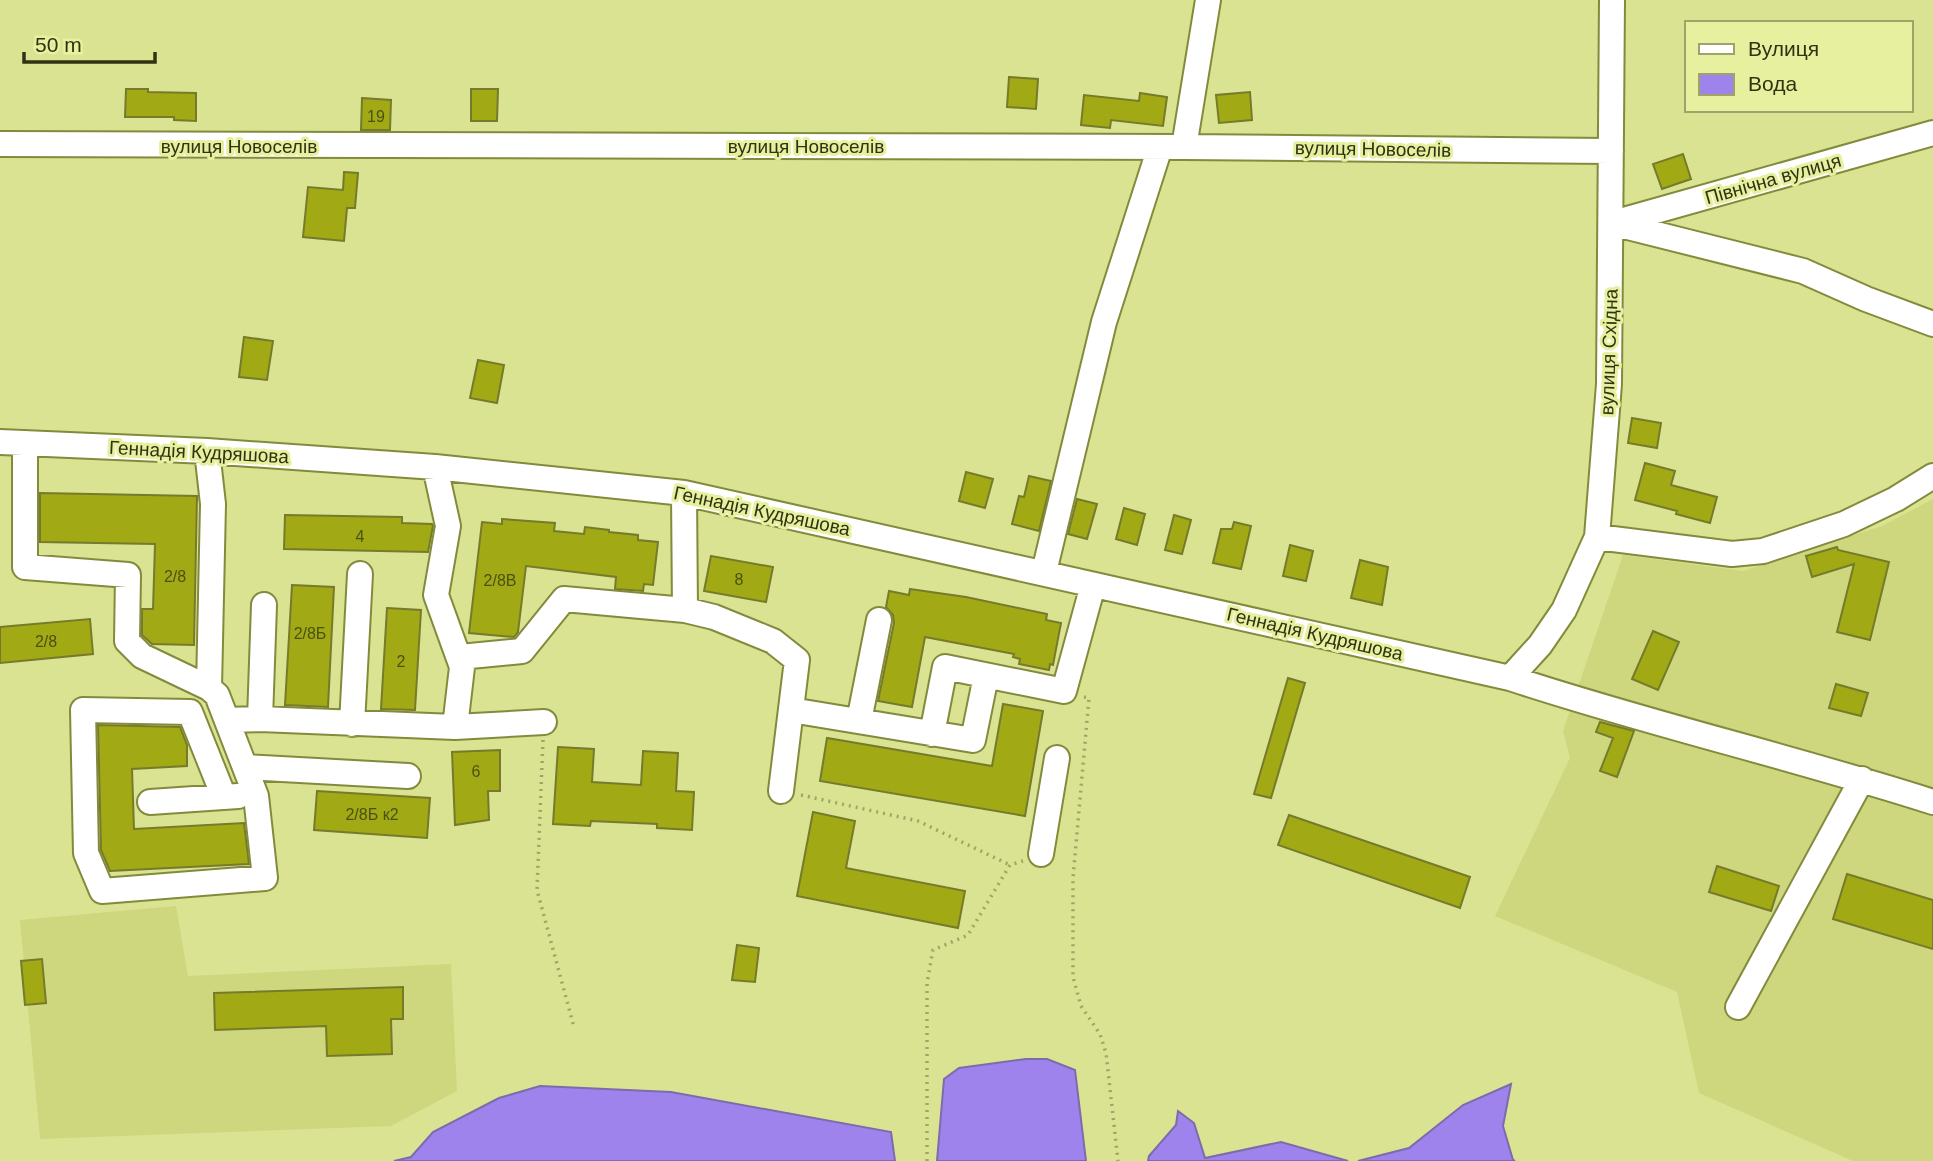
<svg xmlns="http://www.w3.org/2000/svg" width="1933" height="1161" font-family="Helvetica,sans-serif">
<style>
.built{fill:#ced67e}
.water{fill:#9e83ed;stroke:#7d6bab;stroke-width:2}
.building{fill:#a1aa15;stroke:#757b2b;stroke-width:2}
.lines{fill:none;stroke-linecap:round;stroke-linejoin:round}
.minor-casing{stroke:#838a3c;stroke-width:28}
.path{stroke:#9ea565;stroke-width:3.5;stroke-dasharray:2 5;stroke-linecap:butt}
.minor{stroke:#fff;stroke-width:24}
.labels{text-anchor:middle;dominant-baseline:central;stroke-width:6;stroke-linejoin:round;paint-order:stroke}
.number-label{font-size:16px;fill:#4c5113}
.street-label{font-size:19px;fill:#303312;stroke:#e7f09f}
</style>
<rect width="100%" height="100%" fill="#dae392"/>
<!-- built -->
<path class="built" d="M1933,499V1161H1853L1699,1093L1677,992L1495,916L1570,758L1563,731L1623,555L1743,571L1882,526Z
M176,906L188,976L451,964L457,1091L391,1126L40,1139L20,920Z"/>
<!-- water -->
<path class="water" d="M1026,1059H1047L1075,1070L1086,1161H937L944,1079L959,1068Z
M1511,1084L1503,1126L1513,1160L1515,1161H1358L1409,1148L1463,1105Z
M540,1086L671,1092L891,1132L895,1161H394L411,1157L433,1132L499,1098Z
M1178,1111L1194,1123L1205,1158L1281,1142L1348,1161H1148L1149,1156L1176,1125Z"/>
<!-- building -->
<path class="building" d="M1009,77L1038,79L1036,109L1007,107Z
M126,89H148V92L196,93V121L174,120V117H125Z
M471,89H498L497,121H471Z
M1250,92L1252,120L1219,123L1216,95Z
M1140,93L1167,97L1163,126L1111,120L1110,128L1081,125L1084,95L1139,101Z
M362,98L391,100L390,130H361Z
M1683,154L1691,179L1662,189L1653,164Z
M344,172L358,173L355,208H347L344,241L303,237L308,187L343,190Z
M244,337L273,341L267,380L239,377Z
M478,360L504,365L497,403L470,398Z
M1632,418L1661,423L1657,448L1628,443Z
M1645,463L1675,471L1671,485L1717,497L1710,523L1676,514L1677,511L1635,500Z
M966,472L993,479L985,508L959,501Z
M1029,476L1051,481L1039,531L1012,524L1019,496L1024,497Z
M40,493L197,496L194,645L152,644L142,635V609H153L155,544L40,542Z
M1077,499L1097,504L1087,539L1068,534Z
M1124,508L1145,514L1137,545L1116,539Z
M285,515L402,517V523L432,524L433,526L428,552L284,549Z
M1174,515L1191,520L1182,554L1165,550Z
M502,519L555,523L554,531L584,534L585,527L609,530V532L638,535V540L658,542L653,585L644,584L643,591L615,589L616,577L526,566L518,632L514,637L469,633L482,522L502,524Z
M1234,522L1251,526L1241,569L1213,563L1221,529H1232Z
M1290,545L1313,551L1306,581L1283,576Z
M1837,547L1838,550L1889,562L1870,640L1837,632L1854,564L1812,577L1806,556Z
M711,556L773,567L766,602L704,591Z
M1360,560L1388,567L1382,605L1351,598Z
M292,585L334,587L328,707L285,705Z
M910,589L966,597L1047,614L1046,620L1061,623L1053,665L1050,664L1049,670L1019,664L1020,659L1013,657L1014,654L925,637L912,707L878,701L894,623L893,615L886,607L889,591L909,595Z
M387,608L421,610L415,710L381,709Z
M90,619L93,654L0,663V627Z
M1653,631L1679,642L1658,690L1632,679Z
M1288,678L1305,683L1271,798L1254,794Z
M1836,684L1868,693L1861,716L1829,708Z
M1003,704L1043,711L1025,816L820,781L827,738L992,766Z
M1600,722L1634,731L1617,777L1600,771L1613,738L1596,732Z
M98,725L180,727L187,745V766L132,769L134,829L244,823L249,864L110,871L101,850Z
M558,747L594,749L592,782L641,785L643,751L678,753L676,791L694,792L692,830L657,828V824L591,821L590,826L553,824Z
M500,750V791H488L489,820L455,825L452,752Z
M317,791L430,798L427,838L314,830Z
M813,812L855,821L846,868L965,891L958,928L797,896Z
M1289,815L1470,877L1460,908L1278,845Z
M1717,866L1779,886L1771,911L1709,892Z
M1847,874L1933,900V949L1833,919Z
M737,945L759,948L755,982L732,980Z
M42,959L46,1003L25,1005L21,961Z
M403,987V1019H391L392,1054L327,1056L326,1026L215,1030L214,993Z"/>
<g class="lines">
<defs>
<path id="minor" d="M0,144L1184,147L1611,151
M1184,147L1208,0
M1612,223L1803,271L1866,299L1933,324
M1613,223L1933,133
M0,442L207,451L435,467L684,493L1510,678C1649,724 1793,757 1933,802
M25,443V567L128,575L127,641L142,656L209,688
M207,451L213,504L209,688L217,695L256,796L265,878L102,891L86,853L83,710L190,712L224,797
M435,467L448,526L436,595L462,667L455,727
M684,493L685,610L714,617L773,641L797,660L781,791
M1597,537L1732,554L1763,551L1844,524L1896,499L1933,476
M1044,572L1104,322L1160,147
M460,657L522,651L564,599L685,610
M1510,678L1540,645L1564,610L1597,537L1609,384L1612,0
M791,710L973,740L986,676
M260,719L264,605
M227,720L260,719L455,727L544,722
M859,721L879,620
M352,724L360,574
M932,734L945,667L1064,691L1093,585
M245,767L408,776
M150,802L238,796
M1041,854L1057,758
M1738,1007L1862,779"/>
</defs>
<!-- minor casing -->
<use href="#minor" class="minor-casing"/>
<!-- path -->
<path class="path" d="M1084,697L1089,698L1073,878V977L1081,1006L1100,1034L1106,1053L1118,1161
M543,740L537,890L574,1027
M801,795L918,821L1010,865
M927,1161V983L933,950L968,935L1010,865L1023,861"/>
<!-- minor -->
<use href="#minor" class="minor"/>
</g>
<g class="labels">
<!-- number labels -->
<g class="number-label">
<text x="376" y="116">19</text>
<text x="360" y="536">4</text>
<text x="175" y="576">2/8</text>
<text x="739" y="579">8</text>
<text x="500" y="580">2/8В</text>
<text x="310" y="633">2/8Б</text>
<text x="46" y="641">2/8</text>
<text x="401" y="661">2</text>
<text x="476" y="771">6</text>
<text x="372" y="814">2/8Б к2</text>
</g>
<!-- street labels -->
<g class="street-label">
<text x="239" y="146">вулиця Новоселів</text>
<text x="806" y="146">вулиця Новоселів</text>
<text transform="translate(1373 149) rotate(1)">вулиця Новоселів</text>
<text transform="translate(1773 179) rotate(-16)">Північна вулиця</text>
<text transform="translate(1609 352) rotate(-88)">вулиця Східна</text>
<text transform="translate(199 452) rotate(3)">Геннадія Кудряшова</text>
<text transform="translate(762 511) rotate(12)">Геннадія Кудряшова</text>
<text transform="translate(1315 634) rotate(13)">Геннадія Кудряшова</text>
</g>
</g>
<!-- legend -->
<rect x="1685" y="21" width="228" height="91" fill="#e7f09f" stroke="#9ea467" stroke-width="2"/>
<rect x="1699" y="44" width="35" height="10" fill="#ffffff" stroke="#9ea467" stroke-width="2"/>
<text x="1748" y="56" font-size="21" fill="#303312">Вулиця</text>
<rect x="1699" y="74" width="35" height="21" fill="#9e83ed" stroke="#9ea467" stroke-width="2"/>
<text x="1748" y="91" font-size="21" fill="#303312">Вода</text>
<!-- scale -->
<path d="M24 52v10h131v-10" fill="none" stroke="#303312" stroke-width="3.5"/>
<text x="35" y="52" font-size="21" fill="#303312" stroke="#e7f09f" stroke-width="5" paint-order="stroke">50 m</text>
</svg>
